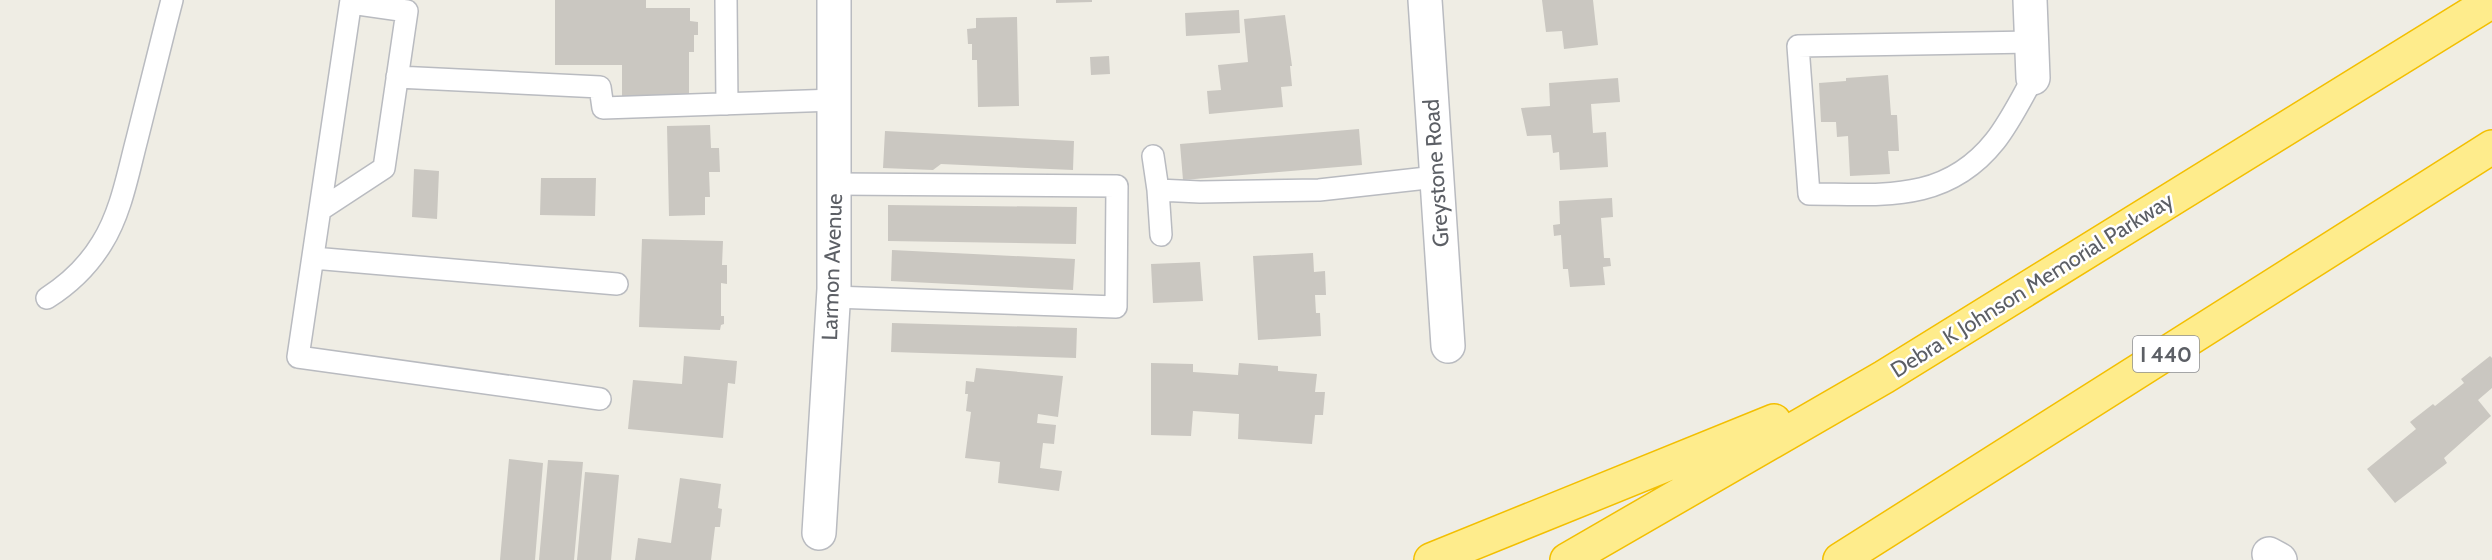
<svg xmlns="http://www.w3.org/2000/svg" width="2492" height="560" font-family="Cabin,sans-serif">
<style>
.building{fill:#cac7c1}
.lines{fill:none;stroke-linecap:round;stroke-linejoin:round}
.lane-casing{stroke:#b9bbc0;stroke-width:24}
.street-casing{stroke:#b9bbc0;stroke-width:36}
.highway-casing{stroke:#f3bf00;stroke-width:36}
.lane{stroke:#fff;stroke-width:21}
.street{stroke:#fff;stroke-width:33}
.highway{stroke:#feec8c;stroke-width:33}
.labels{text-anchor:middle;dominant-baseline:central;stroke-width:5;stroke-linejoin:round;paint-order:stroke}
.shield{fill:#fff;stroke:#8d8f93;stroke-width:1.5}
.shield-label{font-size:21px;font-weight:bold;fill:#5c5f65}
.street-label{font-size:22px;fill:#5c5f65;stroke:#fff}
</style>
<rect width="100%" height="100%" fill="#efede4"/>
<!-- building -->
<path class="building" d="M555,0H646V8H690V21L698,22V35H694V52H689V98H622V65H555Z
M1056,0H1092V2L1056,3Z
M1542,0H1593L1598,45L1564,49L1562,31L1546,32Z
M1239,10L1240,33L1186,36L1185,13Z
M1285,15L1292,66H1290L1292,86L1281,87L1283,107L1209,114L1207,91L1221,90L1218,65L1248,62L1244,19Z
M1017,17L1019,106L978,107L977,60H972V44H968L967,29L976,28V18Z
M1109,56L1110,74L1091,75L1090,57Z
M1888,75L1891,115H1897L1899,151H1888L1890,174L1850,176L1848,136L1837,137L1836,122H1821L1819,83L1846,81V78Z
M1618,78L1620,102L1591,104L1593,133L1606,132L1608,167L1560,170L1559,152L1553,153L1551,135L1527,136L1521,108L1550,106L1549,83Z
M710,125L711,148H719L720,172H709L710,197H705V215L669,216L667,126Z
M1359,129L1362,165L1183,180L1180,144Z
M885,131L1074,141L1073,170L941,164L933,170L883,168Z
M414,169L439,171L437,219L412,217Z
M541,178H596L595,216L540,215Z
M1612,198L1613,217L1601,218L1604,258H1610L1611,266L1603,267L1605,285L1570,287L1568,269H1563L1561,235L1554,236L1553,225L1560,224L1559,201Z
M888,205L1077,207L1076,244L888,241Z
M642,239L723,241L722,265H727V284L721,283V316H724V324L721,325L720,330L639,327Z
M892,250L1075,259L1073,290L891,281Z
M1313,253L1314,272L1325,271L1326,295H1315L1316,313H1320L1321,336L1258,340L1253,256Z
M1200,262L1203,301L1153,303L1151,264Z
M892,323L1077,328L1076,358L891,352Z
M684,356L737,361L735,384L728,383L723,438L628,429L633,380L682,384Z
M2490,356L2492,358V388L2478,400L2491,416L2444,458L2447,463L2395,503L2367,469L2416,429L2410,422L2433,404L2435,406L2464,383L2461,379Z
M1151,363L1193,364V372L1238,375L1239,363L1278,366V371L1317,374L1315,392H1325L1323,415H1315L1312,444L1238,439L1239,414L1193,411L1191,436L1151,435Z
M976,368L1063,376L1058,417L1038,414L1037,423L1056,425L1054,444L1043,443L1040,468L1062,471L1059,491L998,483L1000,462L965,458L971,412L966,411L968,394H965L966,381L974,382Z
M509,459L543,463L535,560H500Z
M548,460L583,462L574,560H539Z
M585,472L619,475L611,560H577Z
M680,478L721,484L718,508L722,509L720,527H715L711,560H635L638,538L671,543Z"/>
<g class="lines">
<defs>
<path id="lane" d="M351,0L298,357L600,399
M726,0L727,104
M2032,42L1798,46L1809,194C1881,194 1945,204 1995,141C2010,122 2021,99 2033,78
M397,77L600,87L603,108L835,100
M1153,156L1158,190L1200,192L1319,190L1436,177
M1158,190L1161,235
M320,210L384,168L407,11L351,3
M313,258L617,284
M833,297L1116,307L1117,186L835,184
M47,298C69,284 88,266 102,243C121,213 128,173 137,139C149,92 160,46 172,0"/>
<path id="street" d="M1425,0L1448,346
M2030,0L2033,78
M819,533L834,289V0
M2269,554L2280,560"/>
<path id="highway" d="M1431,560L1774,421
M1567,560L1884,377L2492,1
M1840,560L2492,147"/>
</defs>
<!-- lane casing -->
<use href="#lane" class="lane-casing"/>
<!-- street casing -->
<use href="#street" class="street-casing"/>
<!-- highway casing -->
<use href="#highway" class="highway-casing"/>
<!-- lane -->
<use href="#lane" class="lane"/>
<!-- street -->
<use href="#street" class="street"/>
<!-- highway -->
<use href="#highway" class="highway"/>
</g>
<g class="labels">
<!-- shield labels -->
<rect class="shield" x="2133" y="336" width="66" height="36" rx="4.5"/>
<g class="shield-label">
<text x="2166" y="354">I 440</text>
</g>
<!-- street labels -->
<g class="street-label">
<text transform="translate(1436 173) rotate(-94)">Greystone Road</text>
<text transform="translate(832 267) rotate(-88)">Larmon Avenue</text>
<text transform="translate(2032 285) rotate(-32)">Debra K Johnson Memorial Parkway</text>
</g>
</g>
</svg>
